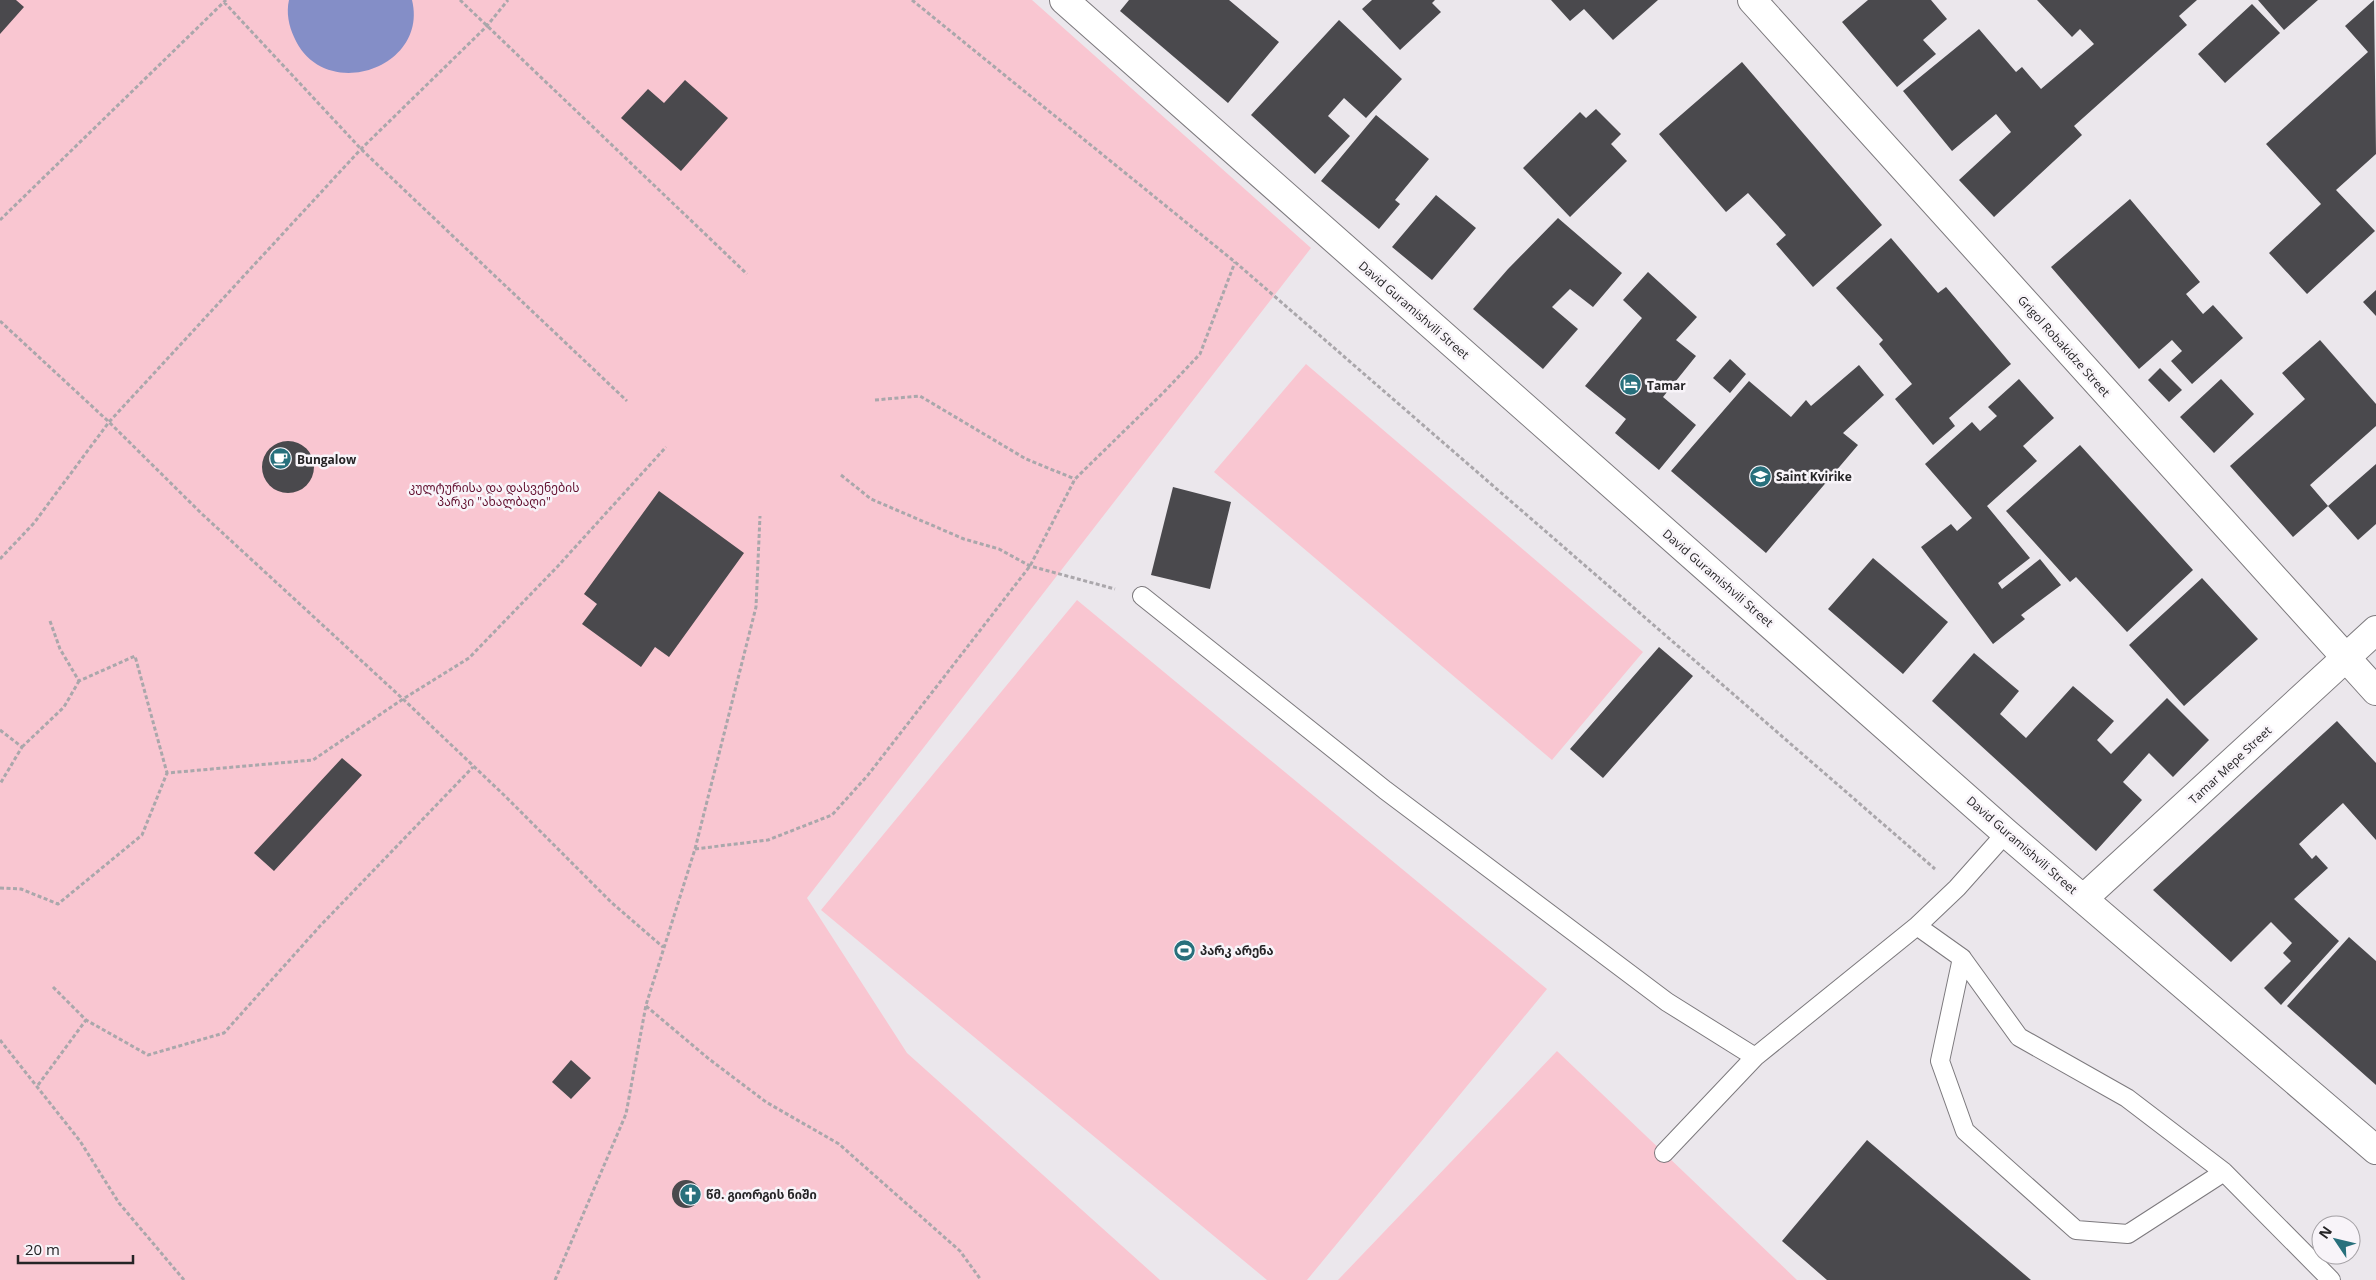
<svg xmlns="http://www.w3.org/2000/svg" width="2376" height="1280" font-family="'Open Sans','Noto Sans Georgian',sans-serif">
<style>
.green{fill:#f9c6d1}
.water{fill:#848ec7}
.building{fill:#4a494d}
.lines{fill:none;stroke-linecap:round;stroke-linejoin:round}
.lane-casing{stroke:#7c797d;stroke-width:20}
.street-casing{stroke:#7c797d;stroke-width:30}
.secondary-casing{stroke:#7c797d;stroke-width:30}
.path{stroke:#aaa7ab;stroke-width:3;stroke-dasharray:4 2.5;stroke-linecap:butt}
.lane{stroke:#fff;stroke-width:18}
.street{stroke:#fff;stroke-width:28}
.secondary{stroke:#fff;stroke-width:28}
.labels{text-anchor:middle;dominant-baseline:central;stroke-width:5;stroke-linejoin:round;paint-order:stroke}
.street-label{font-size:12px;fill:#252426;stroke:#f8f4f9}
.poi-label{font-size:12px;font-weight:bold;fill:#252426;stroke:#f8f4f9;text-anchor:start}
.park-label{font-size:12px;fill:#631130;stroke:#f8f4f9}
</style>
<rect width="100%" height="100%" fill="#ebe7ec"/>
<!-- green -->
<path class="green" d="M0,0H1032L1311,248L807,898L907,1053L1160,1280H0Z
M1306,364L1643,652L1552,760L1214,472Z
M1077,600L1547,989L1307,1280H1267L821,910Z
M1557,1051L1797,1280H1338Z"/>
<!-- water -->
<path class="water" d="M289,0H412C429,69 323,104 294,37C289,26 286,13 289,0Z"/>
<!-- building -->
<path class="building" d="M0,0H16L24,7L0,34Z
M1129,0H1229L1279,42L1228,103L1120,11Z
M1372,0H1435L1432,3L1441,12L1400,50L1362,9Z
M1551,0H1658L1613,40L1584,9L1570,21Z
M1868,0H1931L1947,19L1923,40L1936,54L1897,87L1842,22Z
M2037,0H2197L2179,16L2187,25L2074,126L2082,135L1994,217L1959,180L2011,132L1996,114L1952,151L1903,91L1979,29L2016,72L2022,67L2041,89L2094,44L2080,29L2072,37Z
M2258,0H2318L2284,30Z
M2374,0L2376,154L2336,190L2375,231L2307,294L2269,253L2321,204L2266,144L2368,52L2345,26Z
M2252,4L2280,33L2225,83L2198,54Z
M1339,20L1402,79L1366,118L1344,98L1328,116L1350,136L1315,174L1251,115Z
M1742,62L1882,225L1813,287L1776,244L1786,235L1748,193L1726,212L1659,134Z
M685,80L728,118L681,171L621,118L648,89L664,103Z
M1596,109L1621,134L1611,144L1627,161L1570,217L1523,168L1580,112L1586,118Z
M1376,115L1429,159L1395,200L1400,204L1379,229L1321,181Z
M1436,195L1476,228L1432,280L1392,247Z
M2130,199L2200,282L2186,294L2203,314L2213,305L2243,338L2192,384L2171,361L2182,351L2172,340L2139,369L2051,267Z
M1558,218L1622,273L1593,307L1570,289L1552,307L1578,329L1543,369L1473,309L1508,269Z
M1891,238L1938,293L1946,287L2011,364L1949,418L1955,426L1933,445L1895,399L1912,384L1879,344L1883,340L1836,288Z
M1648,272L1697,317L1676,340L1696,356L1663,397L1696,425L1659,470L1615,433L1626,419L1585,386L1642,318L1623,300Z
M2376,290V316L2363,302Z
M2320,340L2376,404V426L2310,485L2328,506L2293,537L2230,466L2305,399L2282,373Z
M1730,359L1746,374L1730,393L1713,378Z
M1859,365L1884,395L1843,433L1858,445L1766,553L1671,471L1749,381L1791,417L1806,400L1811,406Z
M2160,368L2182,390L2169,402L2148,380Z
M2019,379L2054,418L2023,446L2037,461L1987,506L2030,558L1998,583L2002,589L2040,559L2061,585L2021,615L2025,619L1993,644L1921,547L1951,524L1957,531L1972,518L1925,464L1972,422L1980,431L1997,416L1988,407Z
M2221,379L2254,414L2214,453L2180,417Z
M262 467a26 26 0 1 1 52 0a26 26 0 1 1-52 0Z
M2080,445L2193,570L2127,632L2076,577L2070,582L2006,511Z
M2376,464V524L2358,540L2328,506Z
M1173,487L1231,502L1210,589L1151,575Z
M659,491L744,553L669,657L655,647L641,667L582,624L597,604L584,594Z
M1873,558L1948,622L1903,674L1828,609Z
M2202,578L2258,639L2184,706L2129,645Z
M1659,647L1693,676L1603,778L1570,749Z
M1974,653L2019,691L2000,714L2026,738L2073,686L2114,721L2097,740L2111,754L2167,698L2209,740L2173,777L2149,753L2123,782L2142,800L2096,851L1932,701Z
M2337,721L2376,763V840L2343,803L2299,844L2312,859L2316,855L2328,868L2294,899L2339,941L2281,1005L2264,988L2291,961L2283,953L2292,943L2271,922L2231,962L2153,890Z
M342,758L362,775L274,871L254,853Z
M2349,937L2376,961V1085L2287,1006Z
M571,1060L591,1078L571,1099L552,1082Z
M1867,1140L2031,1280H1827L1782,1241Z
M672 1194a14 14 0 1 1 28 0a14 14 0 1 1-28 0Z"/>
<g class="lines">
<defs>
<path id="lane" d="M1142,596L1385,790L1667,1002L1755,1057
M1917,926L1962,958L1940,1061L1965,1131L2076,1230L2128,1234L2224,1172L2331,1280
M1962,958L2019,1037L2127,1098L2224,1172
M1664,1153L1755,1057L1917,926L1957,888L2006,833"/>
<path id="street" d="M1752,0L2376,691"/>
<path id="secondary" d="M1064,0L2006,833L2376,1150
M2083,899L2376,630"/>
</defs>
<!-- lane casing -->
<use href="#lane" class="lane-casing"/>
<!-- street casing -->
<use href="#street" class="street-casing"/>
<!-- secondary casing -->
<use href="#secondary" class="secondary-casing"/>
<!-- path -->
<path class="path" d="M460,0L747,274
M912,0L1235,262L1935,869
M224,2L361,149L627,401
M0,220L226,0
M0,321L109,422L202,514L403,699L505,796L612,903L663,947
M875,400L920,396L1026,459L1075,479
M841,475L871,499L964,539L999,549L1030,566L1115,589
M0,559L34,523L109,422L361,149L486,27L508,0
M50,621L60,649L79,681L135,656L167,773
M0,730L22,747L0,784
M22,747L64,707L79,681
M695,849L768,840L832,815L868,775L1030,566L1075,479L1163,393L1200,354L1235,262
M0,888L21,889L58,904L142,835L167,773L313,760L403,699L469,658L558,566L666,447
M53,987L86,1020L148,1055L224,1033L320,926L473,767
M646,1006L709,1059L766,1102L839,1144L960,1251L981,1280
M0,1040L80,1141L119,1203L184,1280
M38,1085L86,1020
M555,1280L626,1114L646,1005L695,849L756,607L760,516"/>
<!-- lane -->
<use href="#lane" class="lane"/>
<!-- street -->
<use href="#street" class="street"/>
<!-- secondary -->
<use href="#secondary" class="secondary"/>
</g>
<!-- icons -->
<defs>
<symbol id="hotel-disc" viewBox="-11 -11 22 22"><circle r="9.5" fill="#28707c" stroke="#f8f4f9"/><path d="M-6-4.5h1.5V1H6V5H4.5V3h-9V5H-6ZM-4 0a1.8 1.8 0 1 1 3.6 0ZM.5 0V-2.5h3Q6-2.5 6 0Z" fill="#fff"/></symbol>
<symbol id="cafe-disc" viewBox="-11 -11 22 22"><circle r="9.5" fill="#28707c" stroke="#f8f4f9"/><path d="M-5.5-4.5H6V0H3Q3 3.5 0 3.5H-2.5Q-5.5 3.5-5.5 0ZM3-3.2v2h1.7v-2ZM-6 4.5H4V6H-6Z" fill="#fff"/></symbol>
<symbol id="school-disc" viewBox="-11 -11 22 22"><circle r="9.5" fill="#28707c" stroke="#f8f4f9"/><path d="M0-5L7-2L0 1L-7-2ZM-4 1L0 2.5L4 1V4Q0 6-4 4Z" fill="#fff"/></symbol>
<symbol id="stadium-disc" viewBox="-11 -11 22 22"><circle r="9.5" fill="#28707c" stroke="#f8f4f9"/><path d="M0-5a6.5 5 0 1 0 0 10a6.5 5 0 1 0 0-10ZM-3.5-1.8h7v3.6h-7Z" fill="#fff"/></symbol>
<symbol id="church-disc" viewBox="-11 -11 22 22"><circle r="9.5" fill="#28707c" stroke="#f8f4f9"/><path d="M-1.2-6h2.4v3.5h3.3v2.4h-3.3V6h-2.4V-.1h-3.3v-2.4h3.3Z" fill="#fff"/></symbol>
</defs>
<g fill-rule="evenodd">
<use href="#hotel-disc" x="1618" y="372" width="25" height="25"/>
<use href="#cafe-disc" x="268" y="446" width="25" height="25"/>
<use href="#school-disc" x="1748" y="464" width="25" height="25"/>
<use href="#stadium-disc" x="1172" y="938" width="25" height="25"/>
<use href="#church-disc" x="678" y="1182" width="25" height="25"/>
</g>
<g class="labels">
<!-- street labels -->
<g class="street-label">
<text transform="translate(1414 310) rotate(41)">David Guramishvili Street</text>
<text transform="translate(2064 346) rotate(48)">Grigol Robakidze Street</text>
<text transform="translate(1718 578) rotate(41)">David Guramishvili Street</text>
<text transform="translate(2230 765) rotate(-43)">Tamar Mepe Street</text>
<text transform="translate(2022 845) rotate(41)">David Guramishvili Street</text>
</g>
<!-- poi labels -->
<g class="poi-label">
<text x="1647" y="385">Tamar</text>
<text x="297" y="459">Bungalow</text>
<text x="1776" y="476">Saint Kvirike</text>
<text x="1200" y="950">პარკ არენა</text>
<text x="706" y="1194">წმ. გიორგის ნიში</text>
</g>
<!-- park labels -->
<g class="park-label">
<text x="494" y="487">კულტურისა და დასვენების<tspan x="494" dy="14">პარკი "ახალბაღი"</tspan></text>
</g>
</g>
<!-- north arrow -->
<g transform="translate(2336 1240) rotate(305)"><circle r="24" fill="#f8f4f9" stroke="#a4a1a5"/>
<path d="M0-4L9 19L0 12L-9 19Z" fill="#28707c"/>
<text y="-8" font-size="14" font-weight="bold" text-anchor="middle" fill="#252426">N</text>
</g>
<!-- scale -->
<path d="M18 1255v8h115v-8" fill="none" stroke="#252426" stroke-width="2.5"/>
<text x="25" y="1255" font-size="15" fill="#252426" stroke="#f8f4f9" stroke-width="4" paint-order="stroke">20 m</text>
</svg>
